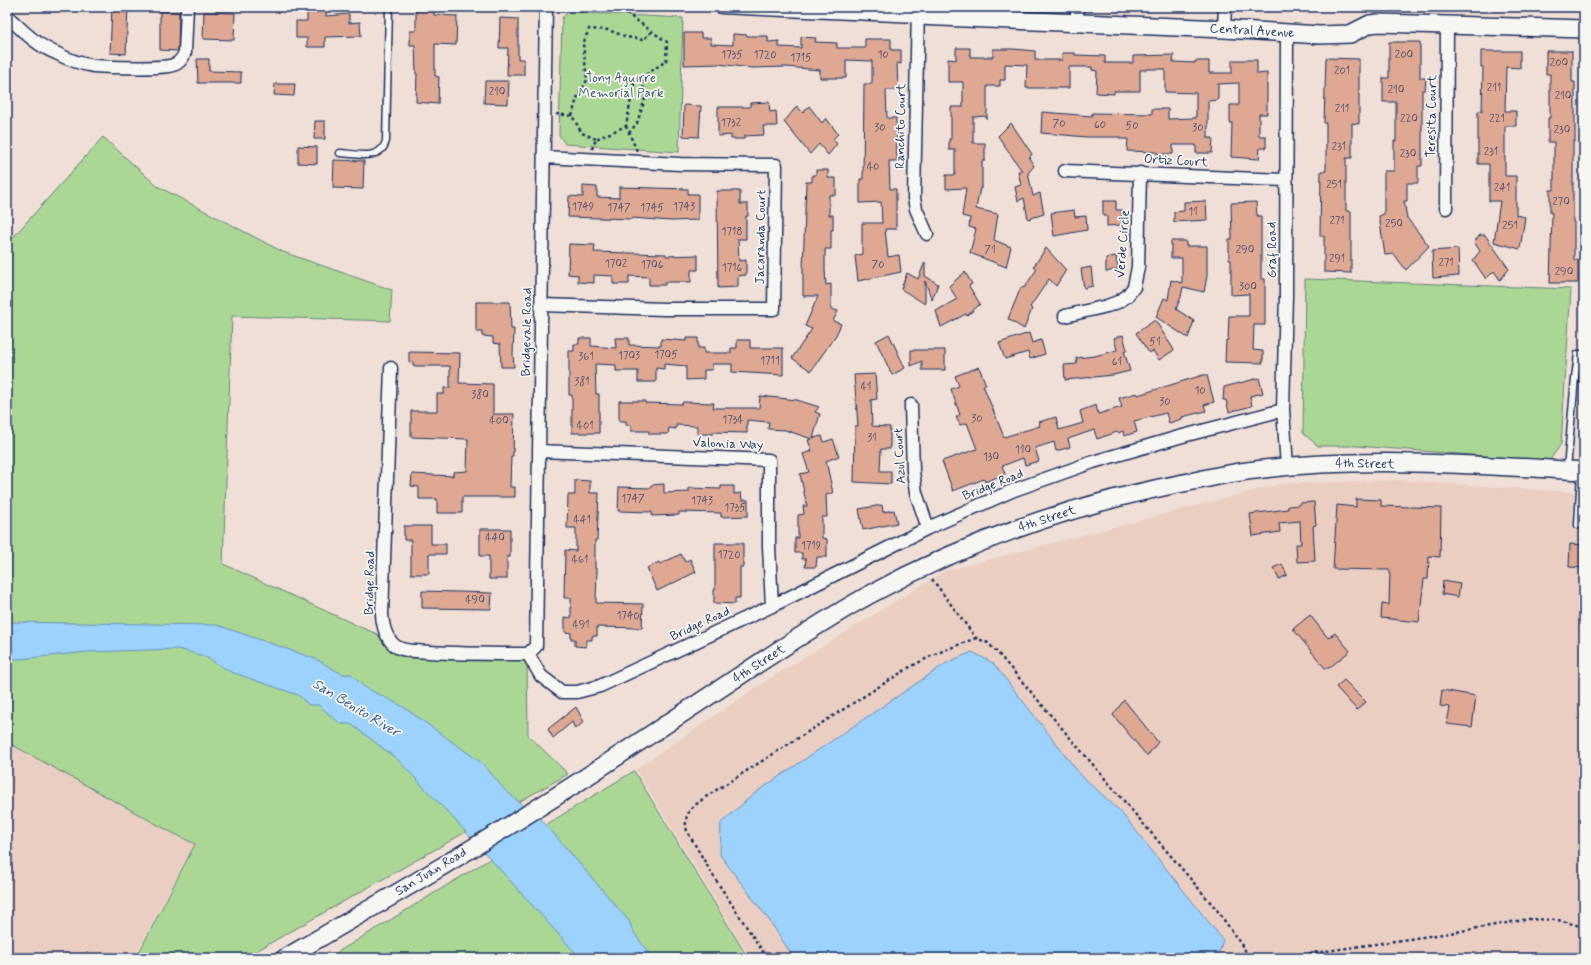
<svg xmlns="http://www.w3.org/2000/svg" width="1591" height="965" font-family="Mynerve,sans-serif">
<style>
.built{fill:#eacec2}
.green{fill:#abd795;stroke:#63837a}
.water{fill:#9cd2fb;stroke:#6891bc}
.building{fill:#dea893;stroke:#1b2f5e}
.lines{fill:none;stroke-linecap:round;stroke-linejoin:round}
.lane-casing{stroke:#1b2f5e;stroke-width:9}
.street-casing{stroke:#1b2f5e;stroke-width:15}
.secondary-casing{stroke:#1b2f5e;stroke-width:20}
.path{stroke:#1b2f5e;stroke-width:2.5;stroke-dasharray:3 3;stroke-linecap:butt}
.lane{stroke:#f6f6f2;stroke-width:6}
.street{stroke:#f6f6f2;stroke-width:12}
.secondary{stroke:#f6f6f2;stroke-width:17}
.labels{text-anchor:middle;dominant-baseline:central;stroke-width:3.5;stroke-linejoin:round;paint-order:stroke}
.number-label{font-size:11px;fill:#4c4d6b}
.street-label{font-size:13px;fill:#1b2f5e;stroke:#f6f6f2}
.park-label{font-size:13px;fill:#3f596c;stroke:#f6f6f2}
.water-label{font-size:14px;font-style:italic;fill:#3b5885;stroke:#f6f6f2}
</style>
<rect width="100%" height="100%" fill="#efdfd6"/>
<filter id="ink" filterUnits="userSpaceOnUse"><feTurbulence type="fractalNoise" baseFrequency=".025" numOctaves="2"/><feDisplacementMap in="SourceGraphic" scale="8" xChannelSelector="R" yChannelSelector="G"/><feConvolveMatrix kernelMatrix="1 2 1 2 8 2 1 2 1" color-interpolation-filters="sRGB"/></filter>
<g filter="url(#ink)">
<!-- built -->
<path class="built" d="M1398,480L1584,493V958H750L636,769L766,681L945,571L1280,484Z
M7,742L194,844L134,958H7Z"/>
<!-- green -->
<path class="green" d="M568,12L683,18L679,152L565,144L559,135L562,18Z
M103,137L157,186L283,252L392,290L390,321L232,316L223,564L365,629L377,634L383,642L527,661L528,735L568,774L244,958H136L195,844L169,831L7,742V244Z
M1305,279L1571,289L1561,444L1549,461L1357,446H1318L1303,433Z
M634,771L748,958H328Z"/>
<!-- water -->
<path class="water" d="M7,622L217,625L316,659L342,674H351L364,687L402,706L482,763L504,789L530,812L541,819L617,907L629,921L633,931L652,958H580L455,820L397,759L351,724H341L318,705H309L298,695L231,672L204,656L178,649L87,652L21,659H7Z
M972,652L993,663L1080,774L1120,811L1223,940L1217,958H794L769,920L720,855L721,823L755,793L948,662Z
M1527,953H1584V958H1483Z"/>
<!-- building -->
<path class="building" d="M112,7H128L126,54L110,53Z
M416,7H434V15L457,16L456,45L435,44V76L439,77L438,104L416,102L417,74H416L415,45H410V31H416Z
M307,8L326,9V16L349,14V23L360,22L361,36L325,37V47H307V38H296V21H307Z
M160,11L179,12L178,51L160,50Z
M204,12L235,13L234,40L203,39Z
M500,18L518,19V59H524V75H507L508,48H499Z
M684,33H701V38H711V44L733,45V34L747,35V36H768V42L779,41V47L801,48V37L816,38L815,42L837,43V48H865V39H891V50H901V64L897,63L898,90H886L887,118H896L897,161H889L890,189H896V229H885L888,257L899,255L901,272L858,281L855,256L862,254V223H882L881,202L860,203V179H863L864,84H872V61L846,60V78H820V70L786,67L752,68L718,64L684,65Z
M1389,42H1420V78H1426L1425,90H1422V166H1418V183H1407V201H1404L1407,218L1429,246L1406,270L1394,254L1385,255L1379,216L1384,214V171H1394V141H1396V102H1383V78H1389Z
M956,48H970V57H993V49H1013L1035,51V60H1062V53H1075V55L1105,56V63H1133V56L1174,55L1173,62L1195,63V61H1209V73H1232V60H1257V74L1267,73V114H1259V136H1266V148H1260L1259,159L1231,157L1232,123H1230V105H1239V83L1218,84V100L1208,101V138H1213L1212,153H1196V145H1173V154H1157V152L1127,151L1128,139H1120V137H1087L1041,133L1042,112L1092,116V113L1152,114V109H1168V119L1196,118V93L1165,92V69H1146V70H1140V91H1114V94L1096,93L1097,71L1092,70V67H1069V88H1026L1027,65L1005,64V80H1000V86H987V119L985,116L973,117V143H985V161H982V188H980L976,209L998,214L994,240L1011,247L1006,267L970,253L976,229L969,227L970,218L962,216L966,188L946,189V175H955V150H949V139H951V107H963V82H948V59L956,60Z
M1481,51H1520V68L1506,67L1505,111H1516V126H1505V176H1516V215L1525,217L1520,249L1494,242L1500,201H1489V164H1478V111H1482L1483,67H1481Z
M1546,51H1572V82H1575V142H1573V222H1574V260H1578V283H1550L1552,213H1550V190H1554V142H1548V118H1550V74H1546Z
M1326,58L1359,59V124L1352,123V158H1346V211H1351V273L1324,272V236H1320L1321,171H1326V123H1324Z
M197,59H209V71L241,72V83H198Z
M485,81H509L508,104L484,103Z
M275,84H295L294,96L274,95Z
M769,102L770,112L776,111L777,126H763L764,135L744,136V139H731V135L718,136V107H750V103Z
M684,105L701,106L699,137L683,136Z
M797,106L803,113L809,106L822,123L826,118L838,134L833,139L837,144L828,155L819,144L810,154L784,122Z
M315,121H325V139H314Z
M1011,123L1032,154L1029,158L1034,166L1028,173L1033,196L1040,193L1044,214L1028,219L1024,198L1018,201L1015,187L1021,185L1018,171H1022L998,136Z
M298,146L317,147V164L298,163Z
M334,160L364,161L363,189L333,188Z
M816,170H828V178H836V195H829V215H833V230H831V249H825V270L826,285L831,284V309L838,311L833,321L841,324L836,335L811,371L792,358L812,329L805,326L818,296H803V270L806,182H812V175H816Z
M583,186L597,187V197L619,198V187L688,189V194H698V220L671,221L632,218V219L568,217L569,196L583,197Z
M717,191H740V204H748V216H746V239H738L739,261L746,260V275L738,276V287L718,288Z
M1103,201H1116V210H1122V225L1107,226V216H1103Z
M1206,201L1207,220L1174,222V212L1184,211V202Z
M1256,202L1257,216H1261V279H1265V325H1254L1253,350L1263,351V363L1225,362L1226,340H1228L1229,316H1249V294L1231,295V260H1229V239H1232L1231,203Z
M1074,210L1075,217L1086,216L1087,230L1054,236L1051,213Z
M1480,235H1485L1509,269L1500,280L1494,271L1486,279L1473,260L1480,251L1474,242Z
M1171,241H1186V246H1207V276L1204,292L1183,287L1181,297L1176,309L1194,321L1188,338L1156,317L1164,298L1168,300L1171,280L1182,283V258H1171Z
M569,244L595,245L594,252L666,254V256L698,255V270H691V282H665V285H649V277L629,276V284H613V276L594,275V283L578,282V275L568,274Z
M1046,248L1066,270L1056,286L1049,279L1030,307L1032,309L1024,329L1008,319L1021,287L1024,288L1037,269L1034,266Z
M1458,249L1459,276L1433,278L1432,251Z
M1116,256L1118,269L1106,272V258Z
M925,262V276L938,284L932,300L925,281V304L901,289L907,273L918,279Z
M1091,267L1093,286L1084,288L1081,269Z
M965,272L972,284L969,286L980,304L967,316L966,314L941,327L936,311L957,299L949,286Z
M476,302H510L511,329H514L513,355L514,367H501L500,344L493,343V337L482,336V332H476Z
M1155,320L1174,350L1159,360L1153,351L1149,353L1136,333Z
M1029,333L1032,343L1041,340L1045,354L1030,359L1028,352L1005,359L999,343Z
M889,334L905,368L892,375L876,341Z
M1123,335L1127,350L1124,351L1130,371L1113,375L1065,380L1064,365L1077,364L1076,358L1095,356L1117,350L1114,338Z
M579,338H591V346L616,348L615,338H629V345L661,346V339L686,341V338H698V348H704V353H731V348H737V340H750V348H783V375L732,372V364H712V370H704V379L686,380V366L664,364V369L656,368V382H638V371H616V365L595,364L596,394H599V433H572V395H569V351H574V344H579Z
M911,350H945V370H922V361L911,366Z
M409,352L460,353L459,383L493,384V414H514L513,456H511L510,487H515V497H462V513H437V499H419V487L411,486L412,474L453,476V472L467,471L468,439L411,437V411H437V394H444V388H450V366H413V362H409Z
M979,367L986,385H983L1004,437L1040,426L1039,422L1056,417L1059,430L1083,423L1080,411L1096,405L1098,414L1122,407L1119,398L1137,393L1138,395L1203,375H1207L1214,402L1204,405L1206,411L1182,417V419L1169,423L1166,413L1134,421L1137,432L1124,436L1123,431L1118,433L1117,432L1097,439L1094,430L1068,439L1070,447L1056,451L1054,442L1035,448L1039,461L1025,465L1023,458L1002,466L1005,474L985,482L984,479L953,491L942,461L977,449L967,423L960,425L956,417L960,415L951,389L959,386L955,376Z
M875,374L877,399L871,400L872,426L890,427V449H881L880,471H891V484L854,482L855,426H858L854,375Z
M1259,378L1263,393L1250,396L1252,406L1229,412L1226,400H1223L1224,387Z
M760,396L797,400L819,407L815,412L820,414L813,438L822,436L824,442L833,439L839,456L826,461L833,493L826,495L827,517H822V538L827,539V557H817L816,567H805L806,559H802V553H795V538H798V515L804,514L803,506H807L800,474L809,472L803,454L812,451L808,440L812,439L785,430L768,429L769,422L747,420V433L713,432V434H697V426L676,425V429L669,428L668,434H649V431H631V425H626V421H619V401H645V403L682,404L683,402L714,403L713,408H759Z
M575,480L590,481V493H599L597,540H595V569H597L596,603L643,604L642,628L597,627V636H592V640H586V647L575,646V639H571V633L565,632V617L571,618V598H564L565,550L576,551V528H567L568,495H575Z
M664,484V493L689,492V488L721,489V486H734V494L741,493L742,500H748V516L721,517V513L679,512V515L652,516V512L618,511L619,487L651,488V485Z
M1356,499L1381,500V506L1441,508L1440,557L1429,556L1428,579H1424L1419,622L1381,618L1382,604L1389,605L1390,570L1333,569L1337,505L1356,507Z
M1314,502L1316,525L1313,526L1315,561L1297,562L1296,544H1301L1300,521L1279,523L1280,532L1253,536L1250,514L1288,509V506L1300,505L1299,503Z
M882,505L883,512L894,510L897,523L863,530L859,509Z
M404,526H431V544H446V554H429V574H411V540H404Z
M480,529H510V557H507V579H489V556H480Z
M715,543H743V567H740V598H735V604L714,603V590H715Z
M1570,544L1584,545V568L1569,567Z
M681,554L685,562L690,559L696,572L657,591L647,568L659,562L660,564Z
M1282,564L1287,575L1279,579L1273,568Z
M1443,581L1460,584L1458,597L1442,594Z
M422,591L492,593L491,609L422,608Z
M1310,615L1328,638L1335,633L1350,651L1329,668H1325L1293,629Z
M1344,680L1366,702L1357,710L1336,687Z
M1442,690L1476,696L1472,727L1447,724L1450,707L1440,706Z
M1124,700L1158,742L1147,756L1113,715Z
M576,707L584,722L575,729L572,722L553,738L548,729Z"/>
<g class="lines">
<defs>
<path id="lane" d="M340,153C356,154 381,161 386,141L389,7
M1567,469L1575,378L1578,354H1584
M1581,473L1578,525H1584"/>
<path id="street" d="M721,7L918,16
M918,7L914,198L916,209L927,234
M7,16C22,30 36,45 56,53C67,59 81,64 94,66C107,67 163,69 173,65C180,63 183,58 185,52L187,7
M1077,23V7
M1224,29L1225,7
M1287,33L1286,295L1283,410L1287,466
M1065,171L1286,180
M1446,208L1447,24
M542,305L664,309H774L776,165L680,164L544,157
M1065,316L1107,306L1118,302L1127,296L1134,287L1138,267L1140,173
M391,368L382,615C383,627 386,640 397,647C406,652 419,651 430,652C463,654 495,654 528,654
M911,405L913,471L916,493L928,528
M539,451L769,460V546L772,606
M528,654L541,676L562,692H577L600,686L772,606L928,528L1014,490L1093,462L1179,437L1283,410
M528,654L536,646L546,7"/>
<path id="secondary" d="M918,16L1224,29L1320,35L1350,34L1370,24L1379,23L1584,29
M285,958C384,901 484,843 580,781C638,743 696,705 753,667C791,642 829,617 869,595C972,539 1083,501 1199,480C1217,476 1236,472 1255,470C1363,456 1476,465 1584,471"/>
</defs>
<!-- lane casing -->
<use href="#lane" class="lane-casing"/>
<!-- street casing -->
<use href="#street" class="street-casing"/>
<!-- secondary casing -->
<use href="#secondary" class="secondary-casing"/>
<!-- path -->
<path class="path" d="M556,114L572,116L582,133L596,139
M572,116L577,98L587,80L583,44L589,29L608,30L627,37L643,40L652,31
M626,126L637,151
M629,133L637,123L645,99L642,77
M592,149L596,139L626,126L634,83L666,61L667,42L626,13
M932,579L976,638L988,643L996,651L1217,910L1245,950V958
M767,958L712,874L687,831C682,812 694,806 707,796L910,667L935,654L976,638
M1279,958L1450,933L1529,919L1558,920L1584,927"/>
<!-- lane -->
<use href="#lane" class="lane"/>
<!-- street -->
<use href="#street" class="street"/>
<!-- secondary -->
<use href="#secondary" class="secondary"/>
</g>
</g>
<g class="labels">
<!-- number labels -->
<g class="number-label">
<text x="732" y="55">1735</text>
<text x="765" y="55">1720</text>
<text x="883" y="55">10</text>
<text x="1404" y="55">200</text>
<text x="801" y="58">1715</text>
<text x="1559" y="63">200</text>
<text x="1342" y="71">201</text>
<text x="1494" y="88">211</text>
<text x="1396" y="90">210</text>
<text x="497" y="92">210</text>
<text x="1563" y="96">210</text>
<text x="1342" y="109">211</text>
<text x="1409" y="119">220</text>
<text x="1497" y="119">221</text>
<text x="731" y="123">1732</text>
<text x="1059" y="124">70</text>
<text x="1100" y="125">60</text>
<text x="1132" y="126">50</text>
<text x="880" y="128">30</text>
<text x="1198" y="128">30</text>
<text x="1562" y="130">230</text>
<text x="1339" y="147">231</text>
<text x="1491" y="152">231</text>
<text x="1408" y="154">230</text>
<text x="873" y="167">40</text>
<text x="1334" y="185">251</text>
<text x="1502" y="188">241</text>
<text x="1561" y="202">270</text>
<text x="583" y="207">1749</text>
<text x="684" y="207">1743</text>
<text x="619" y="208">1747</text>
<text x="652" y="208">1745</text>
<text x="1193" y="212">11</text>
<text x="1337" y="221">271</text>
<text x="1394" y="224">250</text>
<text x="1510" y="226">251</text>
<text x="732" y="232">1718</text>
<text x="990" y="250">71</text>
<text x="1245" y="250">290</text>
<text x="1337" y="259">291</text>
<text x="1446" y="263">271</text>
<text x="616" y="264">1702</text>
<text x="652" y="265">1706</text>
<text x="878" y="265">70</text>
<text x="732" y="268">1716</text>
<text x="1564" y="272">290</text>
<text x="1248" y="287">300</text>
<text x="1155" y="342">51</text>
<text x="666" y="355">1705</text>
<text x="629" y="356">1703</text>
<text x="586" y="357">361</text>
<text x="770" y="361">1711</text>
<text x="1117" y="362">61</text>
<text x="582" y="382">381</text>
<text x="866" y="387">41</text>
<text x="1200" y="391">10</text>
<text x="480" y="395">380</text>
<text x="1165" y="402">30</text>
<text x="977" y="419">30</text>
<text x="733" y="420">1734</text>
<text x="499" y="421">400</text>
<text x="585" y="426">401</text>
<text x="872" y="438">31</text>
<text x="1023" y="450">110</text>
<text x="991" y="457">130</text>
<text x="633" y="499">1747</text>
<text x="702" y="501">1743</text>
<text x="735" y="508">1735</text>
<text x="582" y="520">441</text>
<text x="495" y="538">440</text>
<text x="811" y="546">1719</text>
<text x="729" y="555">1720</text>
<text x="580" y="560">461</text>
<text x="475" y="600">490</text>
<text x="628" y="616">1740</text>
<text x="581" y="625">491</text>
</g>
<!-- street labels -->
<g class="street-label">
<text transform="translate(1252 31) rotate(3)">Central Avenue</text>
<text transform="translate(1432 116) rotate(-89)">Teresita Court</text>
<text transform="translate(901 126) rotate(-89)">Ranchito Court</text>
<text transform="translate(1176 161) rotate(3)">Ortiz Court</text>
<text transform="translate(761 237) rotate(-89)">Jacaranda Court</text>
<text transform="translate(1123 244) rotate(-86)">Verde Circle</text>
<text transform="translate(1272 250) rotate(-90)">Graf Road</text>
<text transform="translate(527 332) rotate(-89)">Bridgevale Road</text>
<text transform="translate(728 444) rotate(2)">Valonia Way</text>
<text transform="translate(900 456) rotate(-93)">Azul Court</text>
<text transform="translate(1365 464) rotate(1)">4th Street</text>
<text transform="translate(993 485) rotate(-22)">Bridge Road</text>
<text transform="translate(1047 519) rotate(-18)">4th Street</text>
<text transform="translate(370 583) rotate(-89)">Bridge Road</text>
<text transform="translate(700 624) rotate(-25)">Bridge Road</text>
<text transform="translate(759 664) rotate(-33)">4th Street</text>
<text transform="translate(431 872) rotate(-31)">San Juan Road</text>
</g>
<!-- park labels -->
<g class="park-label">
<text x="621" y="78">Tony Aguirre<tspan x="621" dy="15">Memorial Park</tspan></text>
</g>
<!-- water labels -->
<g class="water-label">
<text transform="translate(356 708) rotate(31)">San Benito River</text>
</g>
</g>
<!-- margin -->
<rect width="1591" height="965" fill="none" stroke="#f6f6f2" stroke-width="24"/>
<rect x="12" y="12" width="1567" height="941" fill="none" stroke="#1b2f5e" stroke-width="1.5" filter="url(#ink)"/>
</svg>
